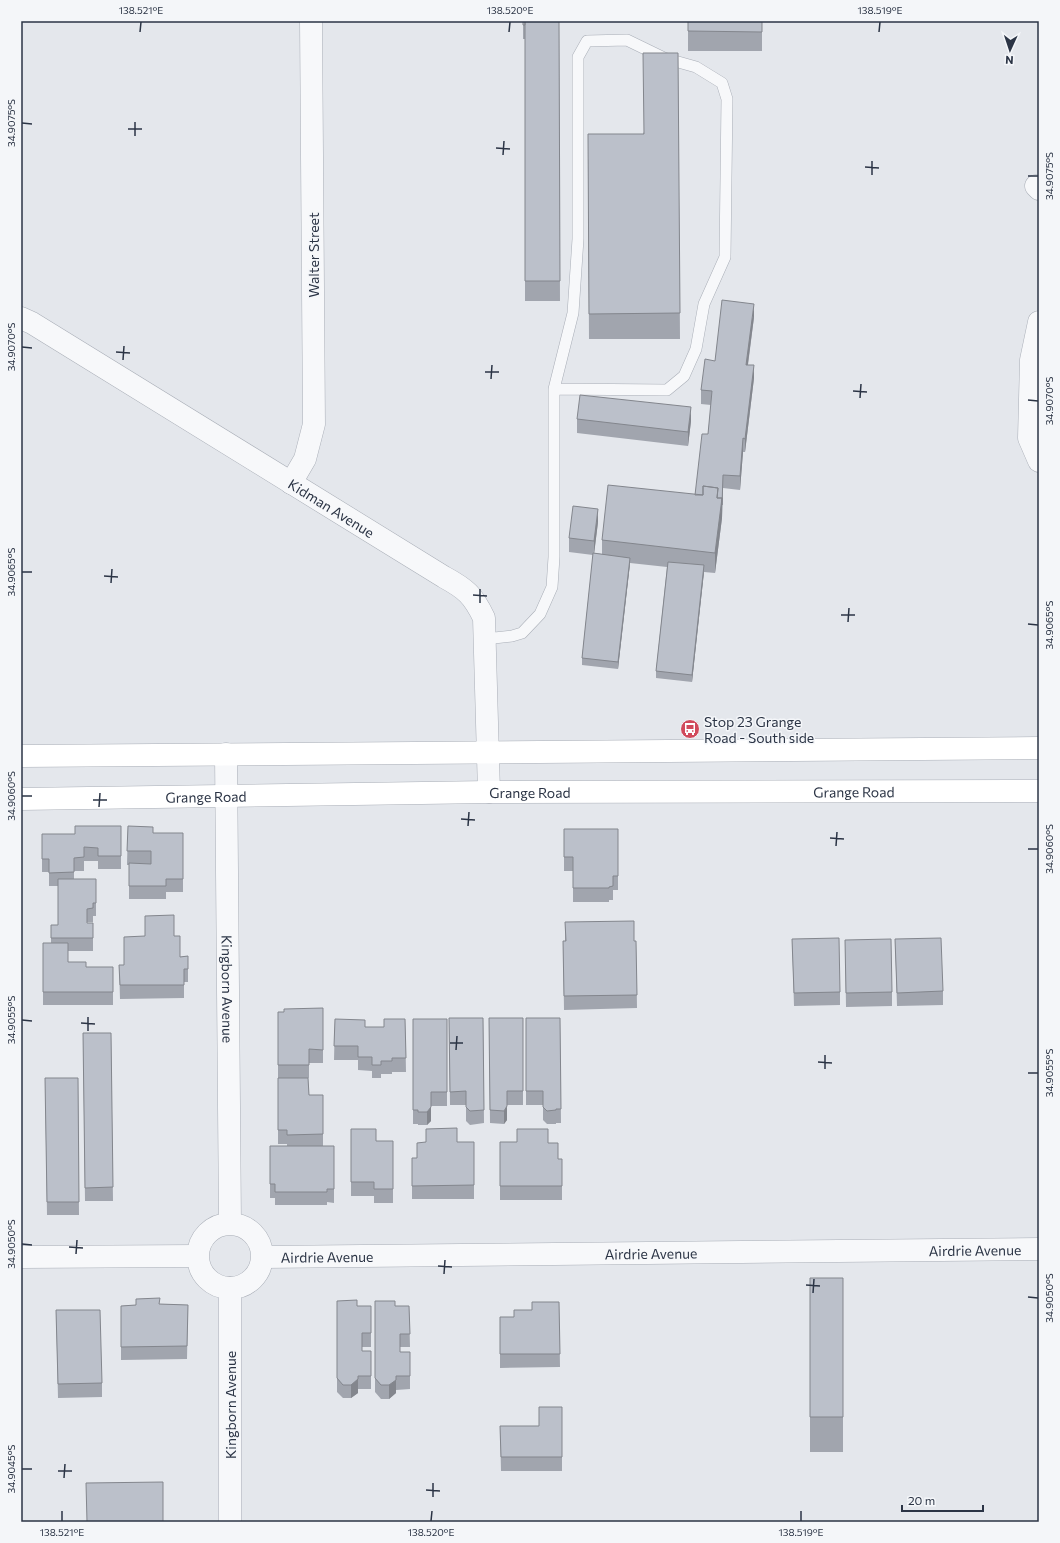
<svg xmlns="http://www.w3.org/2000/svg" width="1060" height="1543" font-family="Commissioner,sans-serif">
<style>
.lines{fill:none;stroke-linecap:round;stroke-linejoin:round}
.service-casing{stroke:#a9aeb7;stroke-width:12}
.minor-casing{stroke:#a9aeb7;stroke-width:23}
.secondary-casing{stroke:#a9aeb7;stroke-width:23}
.service{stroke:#f7f8fa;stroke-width:11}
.minor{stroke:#f7f8fa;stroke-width:22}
.secondary{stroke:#fff;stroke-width:22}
.wall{fill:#a1a5ae}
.shaded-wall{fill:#83868d}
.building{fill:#bbc0ca;stroke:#83868d}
.ticks{fill:none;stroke:#2b3445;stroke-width:1.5}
.labels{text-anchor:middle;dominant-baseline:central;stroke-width:3;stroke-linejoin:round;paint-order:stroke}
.street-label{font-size:14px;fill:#2b3445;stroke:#f4f6f9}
.poi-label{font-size:14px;fill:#2b3445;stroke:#f4f6f9;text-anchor:start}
.neatline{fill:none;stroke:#2b3445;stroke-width:1.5}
.ticks-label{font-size:10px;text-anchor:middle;fill:#2b3445}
</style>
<rect width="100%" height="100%" fill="#e4e7ec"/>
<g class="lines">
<defs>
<path id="service" d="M485,639L512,636L522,633L540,614L552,587L554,557V389L573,313L578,239V57L587,41L627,40L664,58L696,67L722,83L727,99L725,257L704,304L696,349L684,376L667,390L554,389"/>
<g id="minor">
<path d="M1036,186L1039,189"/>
<path id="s1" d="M21,318L32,323L444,577C466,589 473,595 484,618L489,792"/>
<path d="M1039,322L1031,360L1029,438L1039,461"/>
<path d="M291,483L305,459L314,424L311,21"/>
<path id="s2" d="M226,754L230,1223"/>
<circle cx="230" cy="1256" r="32"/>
<path d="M21,1257L197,1256"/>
<path id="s3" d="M263,1257L1039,1249"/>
<path d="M230,1522V1288"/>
</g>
<g id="secondary">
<path d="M21,756L1039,748"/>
<path id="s4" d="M21,799L489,792L1039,791"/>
</g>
</defs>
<!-- service casing -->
<use href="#service" class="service-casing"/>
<!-- minor casing -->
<use href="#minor" class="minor-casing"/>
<!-- secondary casing -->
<use href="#secondary" class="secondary-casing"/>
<!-- service -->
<use href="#service" class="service"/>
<!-- minor -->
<use href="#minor" class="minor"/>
<!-- secondary -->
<use href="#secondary" class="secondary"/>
</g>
<!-- wall -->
<path class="wall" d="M523,21H559L560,301H525V39H523Z
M688,21H762V51H688Z
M678,53L680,339H589L588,160L643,134Z
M754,317L748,365L754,378L745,452H743L740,490L723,488L722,518L715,573L704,572L692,682L656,678V671L667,567L630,563L618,669L582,665V658L593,555L569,552V538L598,522L594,553L602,554V540L695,495L708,434L711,405L701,404V390L715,361Z
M577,419L691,421L688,446L577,433Z
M121,826V869H98V861H84V871H74V879H96V916H93V922H87V923H93V951H68V962L86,967H113V1005H43V943H51V925H58V886H49V872H42V834H75Z
M128,826L153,833H183V892H166V899H129V865H127Z
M564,829H618V890H613V900H609V902H573V871H564Z
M565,922L634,941H636L637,1008L564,1010L563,941H565Z
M174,936L180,957L188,956V982H184V998L120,999L119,965H124Z
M792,939L840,992V1005L794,1006Z
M895,939L943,991V1005L897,1006Z
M845,940L892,992V1006L846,1007Z
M323,1008V1063H309V1078H308L309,1095H323V1146H334V1203L327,1202V1205H275V1198H270V1146H287V1144H278V1012H284Z
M449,1018H483L484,1123L470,1125L466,1121V1105H450Z
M489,1018H523V1105H507V1120L504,1124L490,1123Z
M526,1018H560L561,1123H556V1124H547L543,1120V1105H526Z
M335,1019L365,1027H384L405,1019L406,1072H392V1074H381V1078H372V1071L358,1070V1060H334Z
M413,1019H447V1106H431V1121L427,1125H418V1124H413Z
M83,1033H111L113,1201H85Z
M45,1078H78L79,1215H47Z
M351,1129L376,1141H393V1203H374V1196H351Z
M457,1142H474V1199H412V1158H417Z
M500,1142L548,1143L558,1159H562V1200H500Z
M810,1278H843V1452H810Z
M337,1301L357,1306H371V1347H362V1351H371V1389H358V1393L351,1398H343L337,1392Z
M375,1301L395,1306H409L410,1347H400V1352H410V1389L396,1390V1393L389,1399H381L375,1392Z
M532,1302H559L560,1367L500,1368V1317H514L532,1310Z
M160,1304L188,1305L187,1359L121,1360V1306Z
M56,1310L102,1383V1397L58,1398Z
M562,1407V1471H501L500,1426H539Z"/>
<!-- shaded-wall -->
<path class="shaded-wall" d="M754,304V317L746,378V365Z
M754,365V378L745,452V439Z
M691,407V421L688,446V432Z
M743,438V452L740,490V476Z
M723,475L722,518L715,573V553Z
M598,509V522L594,555V541Z
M630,558V564L618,669V662Z
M704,565V572L692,682V675Z
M507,1106V1120L504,1124V1111Z
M431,1107V1121L427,1125V1112Z
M358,1376V1393L351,1398V1385Z
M396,1376V1393L389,1399V1385Z"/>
<!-- building -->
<path class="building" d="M523,21H525V25H523Z
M525,21H559L560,281H525Z
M688,21H762V32L688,31Z
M643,53H678L680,313L589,314L588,134H644Z
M722,300L754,304L746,365H754L745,439L743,438L740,476L723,475L722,505V498H717L718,488L703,486V495H695L702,434H708L712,391L701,390L705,359L715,361Z
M580,395L691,407L688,432L577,419Z
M608,485L703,495V486L718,488L717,498H722L715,553L602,540Z
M573,506L598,509L594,541L569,538Z
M593,553L630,558L618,662L582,658Z
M668,562L704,565L692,675L656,671Z
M75,826H121V856H98V848L84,847V857L74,858V872L49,873V859H42V834H75Z
M128,826L153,827V833H183V879H166V886H129V863L151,864V851H127Z
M564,829H618V876H613V886L609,887V888H573V857H564Z
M58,879H96V903H93V908L87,909V923H93V938H51V925H58Z
M174,915V936H180V957L188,956V969H184V985H120L119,965H124V937L145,936V916Z
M634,921V941H636L637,995L564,996L563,941H566L565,922Z
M839,938L840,992L794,993L792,939Z
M941,938L943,991L897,993L895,939Z
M891,939L892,992L846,993L845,940Z
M43,943H68V962H86V967H113V992H43Z
M323,1008V1050L309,1049V1065H278V1012H284V1009Z
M449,1018H483L484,1110L470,1111L466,1107V1091L450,1092Z
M489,1018H523V1091H507V1106L504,1111L490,1110Z
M526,1018H560L561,1109H556V1110L547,1111L543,1107V1091H526Z
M335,1019L365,1020V1027H384V1019H405L406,1058H392V1061H381V1065H372V1057H358V1046H334Z
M413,1019H447V1092H431V1107L427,1112H418V1110H413Z
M83,1033H111L113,1187L85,1188Z
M45,1078H78L79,1202H47Z
M278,1078H308L309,1095H323V1134L287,1135V1130H278Z
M457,1128V1142H474V1185L412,1186V1158H417V1143L426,1142V1129Z
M351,1129H376V1141H393V1189H374V1182H351Z
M517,1129H548V1143H558V1159H562V1186H500V1142H517Z
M270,1146H334V1189H327V1192H275V1184H270Z
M810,1278H843V1417H810Z
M160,1298L159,1304L188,1305L187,1346L121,1347V1306L136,1305V1299Z
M357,1300V1306H371V1333H362V1351H371V1376H358V1379L351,1385H343L337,1378V1301Z
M375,1301H395V1306H409L410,1334H400V1352H410V1376H396V1380L389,1385H381L375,1378Z
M532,1302H559L560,1354H500V1317H514V1310H532Z
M56,1310H100L102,1383L58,1384Z
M539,1407H562V1457H501L500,1426H539Z
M163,1482V1522H87L86,1483Z"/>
<!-- ticks -->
<path class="ticks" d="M140,32L141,22M509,32L510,22M879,32L880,22M22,123L32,124M128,129H142M135,136V122M496,148L510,149M503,155L504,141M865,167L879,168M872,175V161M1028,176H1038M22,347L32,348M116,352L130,353M123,360L124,346M485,372H499M491,379L492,365M853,391L867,392M860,398L861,384M1028,400L1038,401M22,572H32M104,576L118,577M111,583L112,569M473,595L487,596M480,603V589M841,615H855M848,622L849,608M1028,624L1038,625M22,796H32M93,800H107M99,807L100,793M461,819L475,820M468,826L469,812M830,838L844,839M836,846L837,832M1028,849H1038M22,1020L32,1021M81,1023L95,1024M88,1031V1017M450,1043H463M456,1050L457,1036M818,1062L832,1063M825,1069V1055M1028,1073H1038M22,1244L32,1245M69,1247L83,1248M76,1254L77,1240M438,1266L452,1267M444,1274L445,1260M806,1285L820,1286M813,1293L814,1279M1028,1297L1038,1298M22,1469H32M58,1471H72M64,1478L65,1464M426,1490L440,1491M433,1497V1483M62,1521V1511M431,1521L432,1511M801,1521V1511"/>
<!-- icons -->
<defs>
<symbol id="bus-disc" viewBox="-11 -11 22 22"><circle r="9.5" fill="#d1495b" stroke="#f4f6f9"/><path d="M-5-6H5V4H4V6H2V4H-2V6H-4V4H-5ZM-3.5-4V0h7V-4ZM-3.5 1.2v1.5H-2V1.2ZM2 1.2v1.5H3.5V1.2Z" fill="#fff"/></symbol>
</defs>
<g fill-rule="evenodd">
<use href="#bus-disc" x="679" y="718" width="22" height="22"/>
</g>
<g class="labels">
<!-- street labels -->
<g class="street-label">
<text transform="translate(313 255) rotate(-90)">Walter Street</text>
<text stroke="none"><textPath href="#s1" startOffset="364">Kidman Avenue</textPath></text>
<text stroke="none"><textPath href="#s4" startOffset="833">Grange Road</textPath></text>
<text stroke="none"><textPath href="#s4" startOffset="509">Grange Road</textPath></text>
<text stroke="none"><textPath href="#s4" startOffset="185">Grange Road</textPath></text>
<text stroke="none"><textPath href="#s2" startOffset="235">Kingborn Avenue</textPath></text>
<text stroke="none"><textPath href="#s3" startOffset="712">Airdrie Avenue</textPath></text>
<text stroke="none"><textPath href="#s3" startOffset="388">Airdrie Avenue</textPath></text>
<text stroke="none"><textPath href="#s3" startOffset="64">Airdrie Avenue</textPath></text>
<text transform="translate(230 1405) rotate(-90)">Kingborn Avenue</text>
</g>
<!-- poi labels -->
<g class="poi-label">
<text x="704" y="721">Stop 23 Grange<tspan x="704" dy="16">Road - South side</tspan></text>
</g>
</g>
<!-- border -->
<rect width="1060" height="1543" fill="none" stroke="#f4f6f9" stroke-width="44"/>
<!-- north arrow -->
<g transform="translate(1010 50) rotate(183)" stroke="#f4f6f9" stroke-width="3" paint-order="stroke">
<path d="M0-3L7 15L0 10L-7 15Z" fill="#2b3445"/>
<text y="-6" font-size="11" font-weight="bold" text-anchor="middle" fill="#2b3445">N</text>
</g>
<!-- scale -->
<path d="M902 1505v6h81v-6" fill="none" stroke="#2b3445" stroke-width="2"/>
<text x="908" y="1505" font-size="12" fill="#2b3445" stroke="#f4f6f9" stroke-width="3" paint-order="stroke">20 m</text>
<rect x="22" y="22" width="1016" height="1499" class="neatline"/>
<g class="ticks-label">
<text x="141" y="14">138.521°E</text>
<text x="510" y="14">138.520°E</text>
<text x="880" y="14">138.519°E</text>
<text transform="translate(11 123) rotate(-90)" y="4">34.9075°S</text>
<text transform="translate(1049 176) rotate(-90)" y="4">34.9075°S</text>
<text transform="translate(11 347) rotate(-90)" y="4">34.9070°S</text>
<text transform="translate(1049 401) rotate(-90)" y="4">34.9070°S</text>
<text transform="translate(11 572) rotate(-90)" y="4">34.9065°S</text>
<text transform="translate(1049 625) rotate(-90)" y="4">34.9065°S</text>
<text transform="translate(11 796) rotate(-90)" y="4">34.9060°S</text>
<text transform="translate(1049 849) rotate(-90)" y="4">34.9060°S</text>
<text transform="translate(11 1020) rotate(-90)" y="4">34.9055°S</text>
<text transform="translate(1049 1073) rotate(-90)" y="4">34.9055°S</text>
<text transform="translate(11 1244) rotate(-90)" y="4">34.9050°S</text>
<text transform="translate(1049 1298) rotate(-90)" y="4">34.9050°S</text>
<text transform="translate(11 1469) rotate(-90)" y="4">34.9045°S</text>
<text x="62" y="1536">138.521°E</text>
<text x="431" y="1536">138.520°E</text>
<text x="801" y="1536">138.519°E</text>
</g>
</svg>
